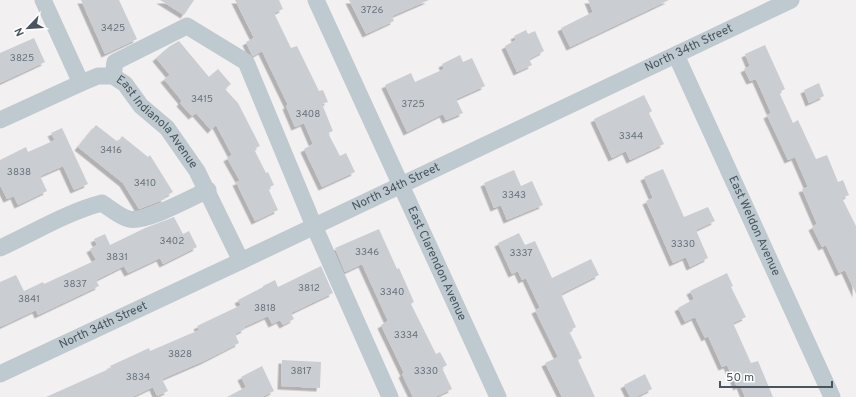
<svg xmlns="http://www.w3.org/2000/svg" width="856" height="397" font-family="Overpass,sans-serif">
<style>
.building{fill:#caced3;filter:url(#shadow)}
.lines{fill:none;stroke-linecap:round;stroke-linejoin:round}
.minor{stroke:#bec9d0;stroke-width:17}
.labels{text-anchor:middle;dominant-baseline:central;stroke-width:4;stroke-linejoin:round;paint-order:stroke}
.number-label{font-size:10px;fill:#68737c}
.street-label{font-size:12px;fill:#48555f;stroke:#fff}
</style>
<defs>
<filter id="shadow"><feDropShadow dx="-3.5" dy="3.5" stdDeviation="0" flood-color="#0004"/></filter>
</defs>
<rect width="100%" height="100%" fill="#f3f0f1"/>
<!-- building -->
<path class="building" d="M81,0H119L137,39L105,54Z
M160,0H194L184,15Z
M235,0H279L283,9L274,13L291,48L297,46L319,91L323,90L328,102L322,104L333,131L328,133L340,156L346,153L355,172L322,187L304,149L313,144L304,123L295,127L286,106L288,105L262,51L253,56L252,55L246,42L254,38Z
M349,0H429L392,16L394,21L366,34Z
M588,0H669L570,47L561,28L593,12Z
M526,30L528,34L535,31L544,51L529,59L532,65L517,72L505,46L516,40L514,36Z
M34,38L45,62L0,83V53Z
M179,41L209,77L218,69L231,84L225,89L238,103L260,146L254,149L266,173L268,172L274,185L268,188L278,210L255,221L236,182L240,181L227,158L232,155L216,125L211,130L196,113L192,116L180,103L182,101L164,79L170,75L156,58L170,46Z
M765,45L785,89L779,92L793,123L798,120L816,159L827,155L838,182L843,180L849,195L842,198L856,226V294L845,270L839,273L826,245L822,247L812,227L817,224L802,189L808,187L795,157L788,160L767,115L771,113L756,79L750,81L744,69L750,66L745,54Z
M460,55L463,62L472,58L485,86L456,99L463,113L446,120L443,114L407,132L385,85L411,73L415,82L444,69L442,64Z
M819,83L824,96L809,103L804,90Z
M644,95L652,111L649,113L664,144L630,160L626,151L612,158L594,119Z
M96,125L118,142L122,136L148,157L150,155L173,192L164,197L165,199L139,209L123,183L78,147Z
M62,128L88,184L74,190L63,166L40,176L47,191L18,205L14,196L7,199L0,185V160L26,147L28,152L55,140L51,133Z
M663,169L684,217L708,207L715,221L696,230L708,258L690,267L686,257L673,263L646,201L653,198L644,177Z
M514,170L521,186L532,181L543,205L507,220L501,205L494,208L484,183Z
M174,217L183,234L189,231L197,247L163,264L160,258L128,273L124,266L96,280L99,286L38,315L36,310L0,327V282L16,275L24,291L43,282L44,284L96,260L90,249L97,245L94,239L105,234L110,245L145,228Z
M379,229L397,269L399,268L414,302L411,304L436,354L440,352L447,365L442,368L452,389L435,397H413L402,374L404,373L381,325L388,321L362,264L345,272L335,248Z
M519,233L525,245L535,241L552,278L591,259L599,275L561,294L576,327L569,331L582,358L578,360L595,397H562L545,363L558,357L535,310L540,308L526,278L522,280L518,271L512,274L498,243Z
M321,266L333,293L291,313L294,319L283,325L280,320L272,324L268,316L244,327L245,329L235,334L239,343L204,361L162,379L168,391L157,396L153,387L132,397H46L111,368L110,366L149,348L150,351L199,330L197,326L241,305L238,300L263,287V286L275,280L278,287Z
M727,273L733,286L731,287L746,317L733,323L751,363L758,361L773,397H745L740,385L737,387L727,365L722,367L708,336L705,338L695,317L685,322L678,308L694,299L690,291Z
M282,360L321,362L320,388L281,386Z
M262,366L274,391L262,397H227L246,387L241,377Z
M645,374L652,389L636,397H630L624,385Z"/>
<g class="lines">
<!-- minor -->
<g class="minor">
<path id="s1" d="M43,0L81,83L98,76H113L125,84L141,106L167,128L197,171L241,261"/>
<path id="s2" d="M316,0C376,133 437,265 498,397"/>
<path id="s3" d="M676,55L832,397"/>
<path d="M113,76L115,62L187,26L246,62L314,226L390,397"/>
<path d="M0,120L81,83"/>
<path d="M0,248C33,233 67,212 102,203C110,208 120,217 129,219C146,223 190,198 208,190"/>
<path id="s4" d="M0,374L241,261L791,0"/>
</g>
</g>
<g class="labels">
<!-- number labels -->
<g class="number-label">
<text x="372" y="10">3726</text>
<text x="113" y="28">3425</text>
<text x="22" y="58">3825</text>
<text x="202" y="99">3415</text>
<text x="413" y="104">3725</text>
<text x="308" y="114">3408</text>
<text x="631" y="136">3344</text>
<text x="111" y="150">3416</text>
<text x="19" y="172">3838</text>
<text x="145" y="183">3410</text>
<text x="514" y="195">3343</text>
<text x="172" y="241">3402</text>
<text x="683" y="244">3330</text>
<text x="367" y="252">3346</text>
<text x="521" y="253">3337</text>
<text x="117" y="257">3831</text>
<text x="75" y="284">3837</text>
<text x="309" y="288">3812</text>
<text x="392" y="292">3340</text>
<text x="29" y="299">3841</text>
<text x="265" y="308">3818</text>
<text x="406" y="335">3334</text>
<text x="180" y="354">3828</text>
<text x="301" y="371">3817</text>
<text x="426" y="371">3330</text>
<text x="138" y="377">3834</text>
</g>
<!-- street labels -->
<g class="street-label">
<text stroke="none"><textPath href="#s4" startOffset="762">North 34th Street</textPath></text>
<text stroke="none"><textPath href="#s1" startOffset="189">East Indianola Avenue</textPath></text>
<text stroke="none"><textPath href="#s4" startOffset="438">North 34th Street</textPath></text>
<text stroke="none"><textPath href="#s3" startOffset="188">East Weldon Avenue</textPath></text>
<text stroke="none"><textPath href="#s2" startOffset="290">East Clarendon Avenue</textPath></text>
<text stroke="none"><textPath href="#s4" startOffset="114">North 34th Street</textPath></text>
</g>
</g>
<!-- north arrow -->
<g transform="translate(28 28) rotate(245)" stroke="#ffffff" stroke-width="3" paint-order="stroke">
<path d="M0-3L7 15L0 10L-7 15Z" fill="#48555f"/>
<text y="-6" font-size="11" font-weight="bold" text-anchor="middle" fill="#48555f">N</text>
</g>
<!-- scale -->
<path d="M720 381v6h112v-6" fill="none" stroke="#48555f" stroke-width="2"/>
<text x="726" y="381" font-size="12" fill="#48555f" stroke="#ffffff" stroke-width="3" paint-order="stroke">50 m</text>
</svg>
